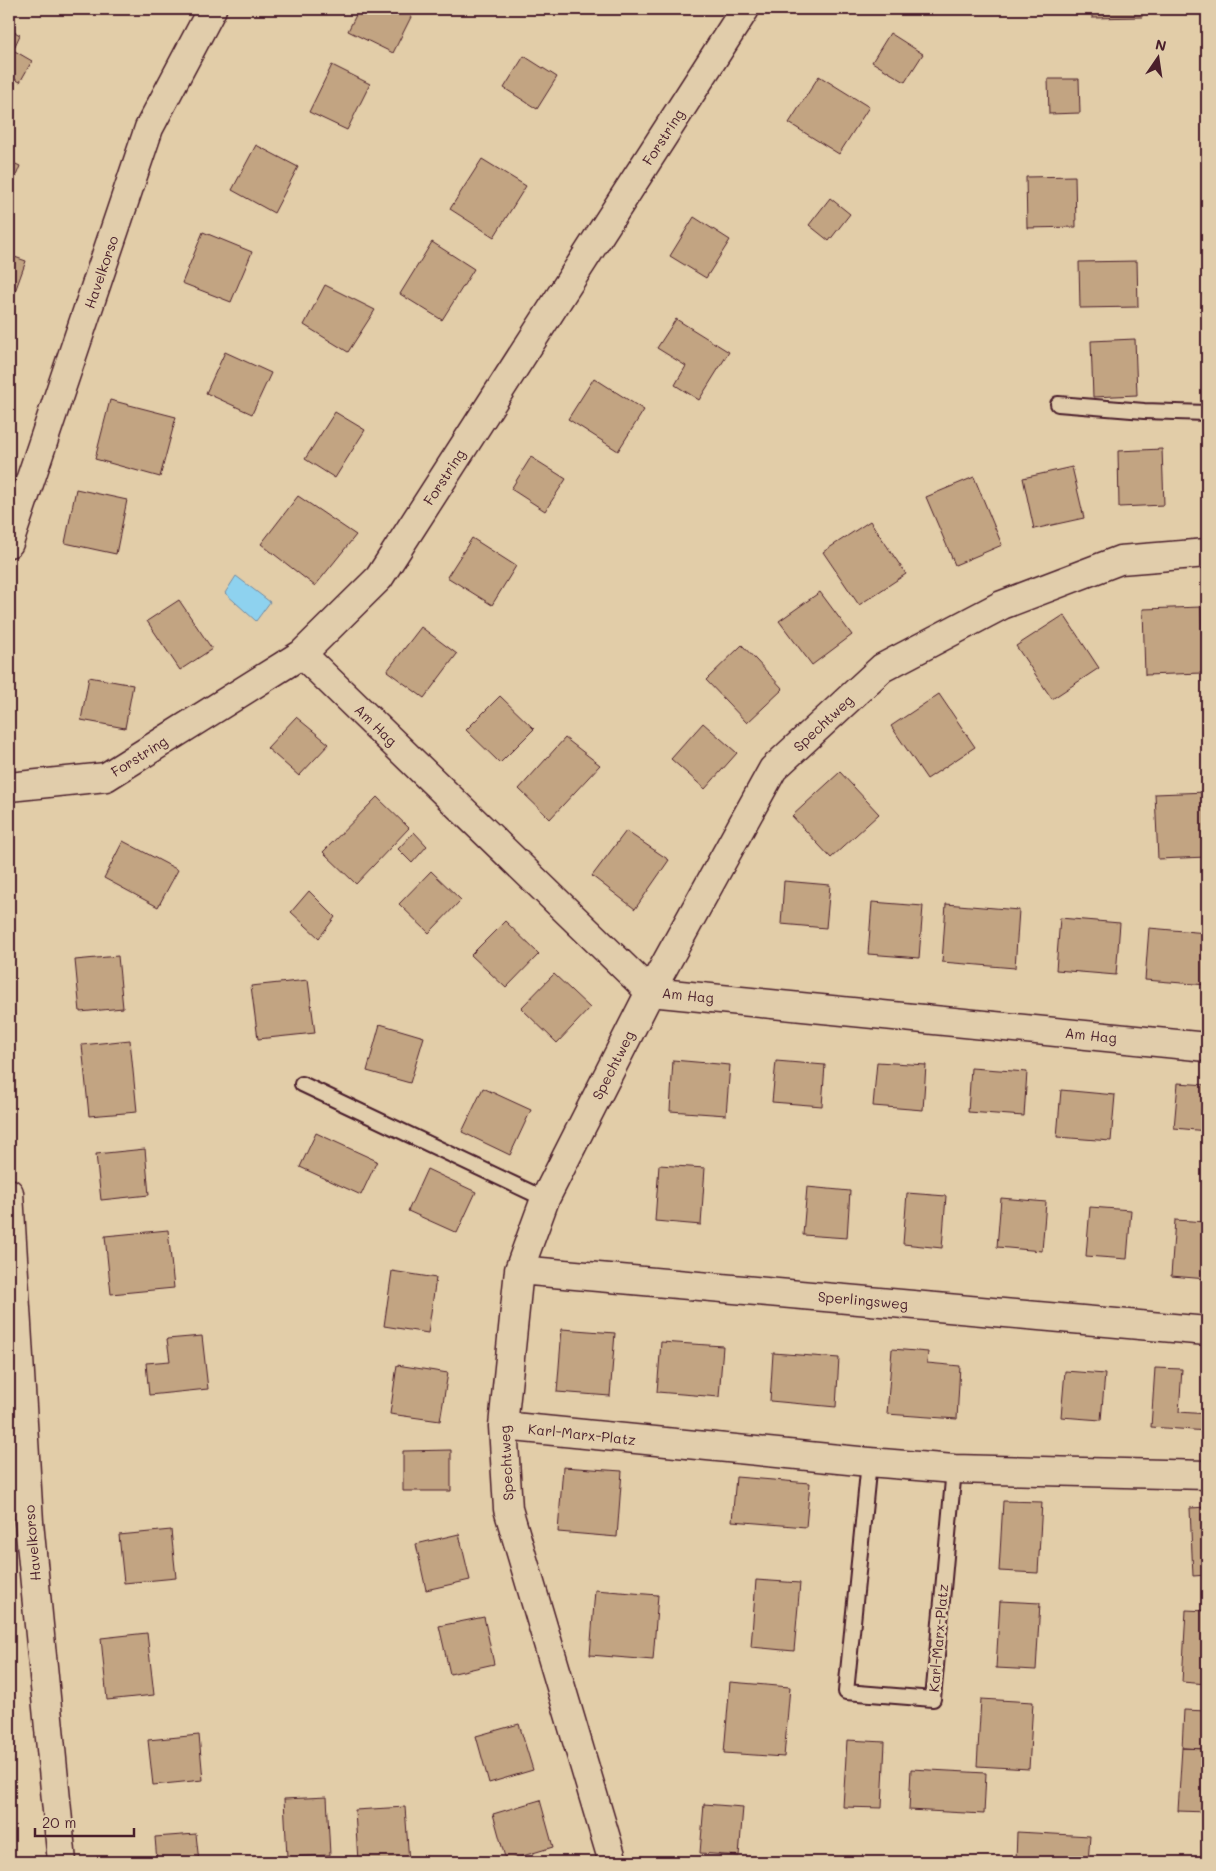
<svg xmlns="http://www.w3.org/2000/svg" width="1216" height="1871" font-family="Mali,sans-serif">
<style>
.water{fill:#8ed2ef;stroke:#738aa1}
.building{fill:#c2a482;stroke:#4a1f2b}
.lines{fill:none;stroke-linecap:round;stroke-linejoin:round}
.lane-casing{stroke:#4a1f2b;stroke-width:18}
.street-casing{stroke:#4a1f2b;stroke-width:31}
.lane{stroke:#e1cdab;stroke-width:14}
.street{stroke:#e1cdab;stroke-width:28}
.labels{text-anchor:middle;dominant-baseline:central;stroke-width:5;stroke-linejoin:round;paint-order:stroke}
.street-label{font-size:14px;fill:#4a1f2b;stroke:#e1cdab}
</style>
<rect width="100%" height="100%" fill="#e2cda8"/>
<filter id="ink" filterUnits="userSpaceOnUse"><feTurbulence type="fractalNoise" baseFrequency=".02" numOctaves="2"/><feDisplacementMap in="SourceGraphic" scale="10" xChannelSelector="R" yChannelSelector="G"/><feConvolveMatrix kernelMatrix="1 2 1 2 8 2 1 2 1" color-interpolation-filters="sRGB"/></filter>
<g filter="url(#ink)">
<!-- water -->
<path class="water" d="M236,576L270,602L256,621L225,593Z"/>
<!-- building -->
<path class="building" d="M359,9H415L393,53L348,31Z
M1092,9H1142V17L1092,18Z
M9,29L20,35L13,50L32,61L20,82L9,76Z
M890,33L923,54L905,82L872,62Z
M524,56L557,77L537,109L504,88Z
M332,65L370,84L347,130L309,112Z
M819,76L869,107L839,154L789,123Z
M1048,79H1079L1080,113L1049,114Z
M256,145L298,167L274,213L232,190Z
M482,159L526,186L494,237L450,209Z
M9,161L20,166L9,193Z
M1075,176L1076,227L1027,228L1026,177Z
M830,198L850,214L829,241L809,225Z
M694,217L730,240L706,278L670,256Z
M203,232L252,252L231,302L182,283Z
M432,242L474,269L442,320L400,294Z
M9,255L26,261L9,308Z
M1137,261L1138,307L1080,308L1079,262Z
M325,285L375,310L348,352L304,325Z
M676,319L729,352L699,400L675,385L686,366L657,348Z
M1135,339L1137,395L1093,397L1091,341Z
M225,352L271,373L252,414L206,393Z
M594,378L644,410L618,451L568,419Z
M110,400L176,417L160,477L95,459Z
M335,412L365,430L335,478L305,459Z
M1162,449L1164,505L1119,507L1118,451Z
M531,457L566,479L545,511L511,489Z
M1072,467L1084,518L1034,529L1023,478Z
M974,477L1002,545L955,565L926,497Z
M76,489L127,500L116,554L65,543Z
M298,496L356,535L315,586L261,544Z
M870,521L906,574L859,605L823,552Z
M472,538L516,566L492,605L447,577Z
M820,592L852,635L812,665L779,621Z
M179,600L212,649L180,670L147,621Z
M1201,607L1203,673L1145,675L1143,609Z
M1064,615L1099,668L1052,699L1016,646Z
M421,627L457,654L424,698L387,671Z
M742,645L783,689L747,723L706,680Z
M89,677L133,685L125,728L81,720Z
M939,694L975,747L927,779L891,726Z
M500,696L534,729L500,763L466,730Z
M296,717L329,744L299,776L267,748Z
M703,723L737,753L705,789L671,759Z
M565,738L600,765L550,819L519,789Z
M840,772L879,814L831,858L792,816Z
M1207,792V857L1158,859L1155,794Z
M377,797L409,828L356,884L323,852Z
M626,831L669,860L635,909L592,876Z
M414,832L427,846L412,863L398,849Z
M123,841L178,870L158,907L104,878Z
M431,871L461,900L429,933L399,904Z
M784,881L830,885L826,928L781,924Z
M309,891L335,917L319,938L291,912Z
M872,902L923,906L919,958L868,954Z
M946,904L1019,910L1015,968L942,962Z
M1060,918L1120,923L1116,975L1056,970Z
M505,921L539,954L506,988L471,955Z
M1149,928L1207,933V985L1145,980Z
M118,956L123,1008L80,1012L75,960Z
M554,974L590,1008L557,1043L521,1008Z
M308,980L315,1033L258,1039L251,986Z
M380,1024L424,1037L410,1083L367,1071Z
M130,1040L137,1112L89,1116L82,1045Z
M673,1060L730,1065L726,1115L670,1111Z
M776,1061L825,1065L822,1106L772,1102Z
M877,1062L926,1065L923,1110L873,1106Z
M971,1068L1027,1072L1024,1116L968,1112Z
M1178,1083L1207,1085V1131L1174,1128Z
M483,1088L531,1110L510,1155L462,1132Z
M1061,1090L1115,1095L1111,1141L1057,1137Z
M316,1133L377,1161L361,1195L300,1167Z
M145,1149L149,1195L101,1200L96,1154Z
M659,1165L705,1168L701,1225L655,1221Z
M427,1169L476,1192L457,1233L408,1211Z
M807,1187L850,1191L847,1238L803,1235Z
M907,1193L946,1196L942,1248L903,1244Z
M1001,1198L1046,1202L1042,1251L997,1247Z
M1090,1207L1131,1210L1127,1259L1086,1256Z
M1175,1220L1207,1222V1279L1171,1276Z
M168,1230L174,1288L111,1294L105,1236Z
M392,1271L436,1278L428,1333L384,1326Z
M562,1329L615,1333L610,1396L557,1392Z
M202,1336L208,1389L149,1395L146,1363L170,1361L167,1339Z
M661,1342L723,1346L719,1397L657,1392Z
M892,1349L928,1352L927,1363L960,1366L957,1419L887,1414Z
M773,1353L839,1358L836,1407L770,1401Z
M397,1365L448,1373L440,1421L390,1414Z
M1155,1368L1182,1369L1179,1412L1207,1414V1431L1151,1427Z
M1065,1371L1105,1374L1101,1420L1061,1417Z
M451,1450V1491H403V1451Z
M563,1467L622,1471L617,1537L558,1532Z
M736,1477L810,1483L806,1527L732,1521Z
M1003,1501L1042,1502L1038,1573L999,1571Z
M1207,1507V1575L1193,1576L1190,1508Z
M171,1530L176,1578L124,1583L119,1535Z
M459,1534L470,1580L426,1590L416,1544Z
M756,1580L800,1583L794,1651L751,1647Z
M595,1590L658,1595L653,1660L590,1655Z
M1000,1601L1040,1603L1036,1670L996,1668Z
M1186,1610L1207,1611V1684L1182,1682Z
M484,1617L494,1664L450,1674L439,1626Z
M147,1633L154,1695L107,1700L101,1638Z
M730,1682L790,1687L784,1757L724,1753Z
M981,1699L1033,1702L1029,1769L977,1766Z
M1184,1710L1207,1711V1749L1182,1748Z
M519,1724L533,1770L489,1783L476,1736Z
M199,1735L203,1780L153,1785L148,1740Z
M847,1740L885,1742L882,1808L843,1807Z
M1182,1748L1207,1749V1812L1178,1811Z
M911,1769L986,1773L984,1814L909,1810Z
M327,1797L330,1855L287,1857L284,1799Z
M540,1800L553,1847L506,1861L493,1814Z
M704,1804L743,1807L739,1856L700,1853Z
M405,1807L409,1862H358L355,1810Z
M1017,1832L1090,1836L1088,1862H1016Z
M196,1834L199,1862H157L155,1837Z"/>
<g class="lines">
<defs>
<path id="lane" d="M1058,404L1144,411L1207,413
M302,1084L545,1199
M869,1462L846,1692L933,1699L954,1469"/>
<path id="street" d="M9,543L149,128L212,9
M302,654L650,992L1207,1047
M9,787L106,777L302,654L379,578L745,9
M9,1193L29,1522L62,1862
M519,1270L1207,1331
M503,1426L869,1462L954,1469L1207,1475
M613,1862L508,1509L503,1426L519,1270L545,1199L650,992L773,769L882,668L1002,605L1120,560L1207,553"/>
</defs>
<!-- lane casing -->
<use href="#lane" class="lane-casing"/>
<!-- street casing -->
<use href="#street" class="street-casing"/>
<!-- lane -->
<use href="#lane" class="lane"/>
<!-- street -->
<use href="#street" class="street"/>
</g>
</g>
<g class="labels">
<!-- street labels -->
<g class="street-label">
<text transform="translate(663 137) rotate(-57)">Forstring</text>
<text transform="translate(101 272) rotate(-71)">Havelkorso</text>
<text transform="translate(444 477) rotate(-57)">Forstring</text>
<text transform="translate(823 723) rotate(-43)">Spechtweg</text>
<text transform="translate(376 725) rotate(44)">Am Hag</text>
<text transform="translate(139 756) rotate(-32)">Forstring</text>
<text transform="translate(688 995) rotate(6)">Am Hag</text>
<text transform="translate(1091 1035) rotate(6)">Am Hag</text>
<text transform="translate(613 1065) rotate(-63)">Spechtweg</text>
<text transform="translate(863 1300) rotate(5)">Sperlingsweg</text>
<text transform="translate(582 1434) rotate(6)">Karl-Marx-Platz</text>
<text transform="translate(506 1463) rotate(-93)">Spechtweg</text>
<text transform="translate(32 1543) rotate(-95)">Havelkorso</text>
<text transform="translate(938 1638) rotate(-85)">Karl-Marx-Platz</text>
</g>
</g>
<!-- margin -->
<rect width="1216" height="1871" fill="none" stroke="#e1cdab" stroke-width="30"/>
<rect x="15" y="15" width="1186" height="1841" fill="none" stroke="#4a1f2b" stroke-width="2" filter="url(#ink)"/>
<!-- north arrow -->
<g transform="translate(1158 58) rotate(13)" stroke="#e1cdab" stroke-width="4" paint-order="stroke">
<path d="M0-4L9 19L0 12L-9 19Z" fill="#4a1f2b"/>
<text y="-8" font-size="14" font-weight="bold" text-anchor="middle" fill="#4a1f2b">N</text>
</g>
<!-- scale -->
<path d="M35 1828v8h99v-8" fill="none" stroke="#4a1f2b" stroke-width="2.5"/>
<text x="42" y="1828" font-size="15" fill="#4a1f2b" stroke="#e1cdab" stroke-width="4" paint-order="stroke">20 m</text>
</svg>
